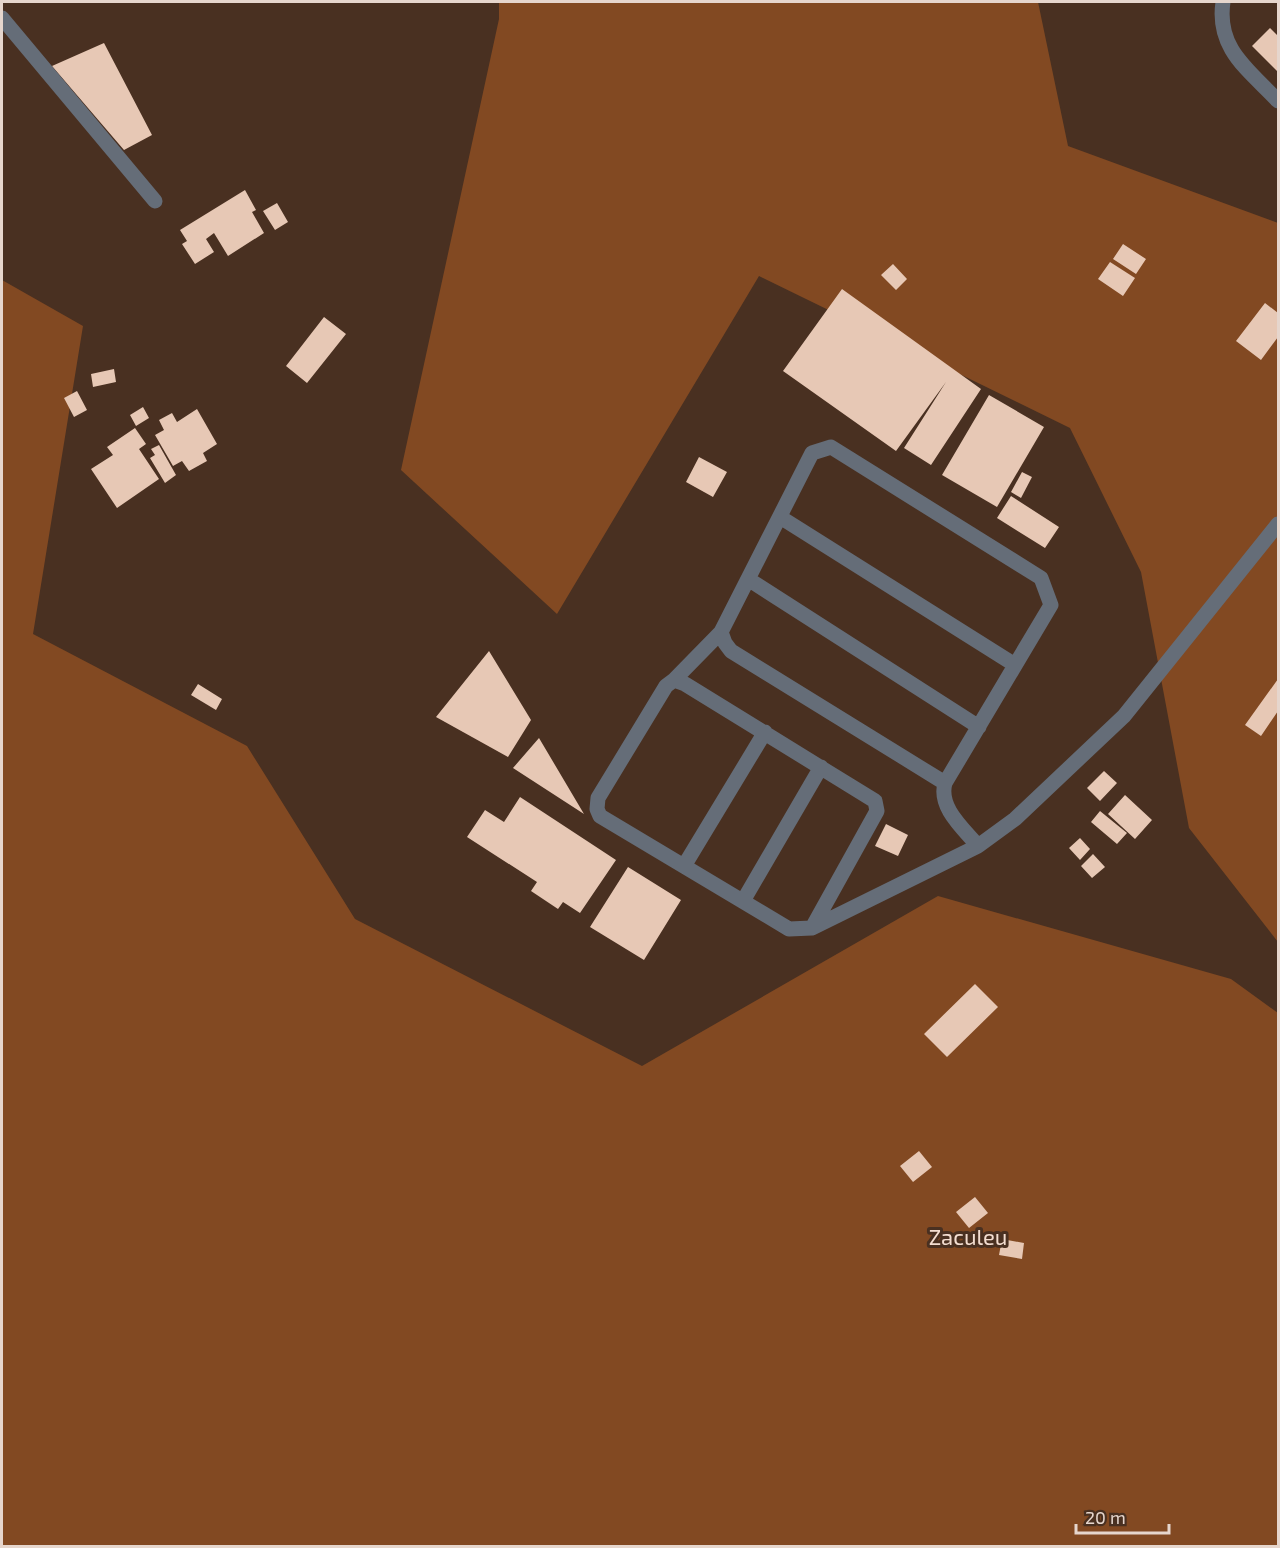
<svg xmlns="http://www.w3.org/2000/svg" width="1280" height="1548" font-family="'Exo 2',sans-serif">
<style>
.green{fill:#824922}
.building{fill:#e7c8b5}
.lines{fill:none;stroke-linecap:round;stroke-linejoin:round}
.minor{stroke:#656d78;stroke-width:15}
.labels{text-anchor:middle;dominant-baseline:central;stroke-width:6;stroke-linejoin:round;paint-order:stroke}
.park-label{font-size:22px;fill:#f3ddd0;stroke:#493021}
</style>
<rect width="100%" height="100%" fill="#493021"/>
<!-- green -->
<path class="green" d="M499,2H1038L1068,146L1278,223V942L1189,828L1141,572L1070,428L759,276L557,614L401,470L499,19Z
M2,280L83,326L33,634L247,746L355,919L642,1066L938,896L1231,979L1278,1013V1546H2Z"/>
<!-- building -->
<path class="building" d="M1270,28L1278,36V72L1252,46Z
M104,43L152,135L124,150L52,66Z
M245,190L256,210L252,212L264,233L228,256L214,233L206,239L214,252L195,264L182,244L187,241L180,230Z
M277,203L288,222L275,230L263,211Z
M1123,244L1146,259L1136,274L1113,259Z
M1110,262L1135,278L1123,296L1098,279Z
M893,264L907,279L896,290L881,275Z
M842,289L981,389L931,465L904,448L946,382L896,451L783,371Z
M1265,303L1278,313V337L1261,360L1236,341Z
M324,317L346,334L307,383L286,366Z
M114,369L116,382L93,387L91,374Z
M77,391L87,410L74,417L64,398Z
M989,395L1044,427L997,507L942,475Z
M143,407L149,418L136,426L130,415Z
M197,409L217,444L203,453L207,461L189,471L182,461L173,466L155,435L164,430L159,420L172,413L177,422Z
M135,428L146,444L139,449L159,479L117,508L91,469L113,455L107,447Z
M159,445L176,475L165,483L150,458L155,455L151,449Z
M699,457L727,472L713,497L686,482Z
M1022,472L1032,477L1021,498L1011,492Z
M1011,496L1059,527L1045,548L997,518Z
M489,651L531,720L508,757L436,717Z
M1278,679V711L1261,736L1245,725Z
M198,684L222,699L216,710L191,695Z
M539,738L584,814L513,768Z
M1104,771L1117,783L1100,801L1087,788Z
M1125,795L1152,820L1135,839L1108,814Z
M520,797L616,860L580,913L563,902L558,909L531,891L537,882L467,837L485,810L504,822Z
M1100,811L1127,833L1117,844L1091,822Z
M886,824L908,835L898,856L875,846Z
M1080,838L1090,849L1080,860L1069,848Z
M1093,854L1105,867L1092,878L1081,866Z
M628,867L681,900L644,960L590,927Z
M975,984L998,1007L947,1057L924,1034Z
M919,1151L932,1167L913,1182L900,1166Z
M975,1197L988,1213L969,1228L956,1212Z
M1002,1239L1024,1243L1022,1259L999,1255Z"/>
<g class="lines">
<!-- minor -->
<path class="minor" d="M1223,2C1216,49 1249,70 1278,101
M2,18L155,201
M780,517L1015,665
M748,579L979,727
M674,680L721,632
M945,783L731,651L725,643L721,632L812,453L831,447L1041,578L1051,605L945,783C938,808 964,829 978,846
M684,866L765,732
M743,901L821,767
M812,928L877,811L875,801L685,684L674,680L666,686L598,798L597,809L600,816L789,929L812,928L978,846L1015,819L1124,716L1278,524"/>
</g>
<g class="labels">
<!-- park labels -->
<g class="park-label">
<text x="968" y="1236">Zaculeu</text>
</g>
</g>
<!-- border -->
<rect width="1280" height="1548" fill="none" stroke="#e6d6cd" stroke-width="6"/>
<!-- scale -->
<path d="M1076 1524v9h93v-9" fill="none" stroke="#e6d6cd" stroke-width="3"/>
<text x="1085" y="1524" font-size="18" fill="#e6d6cd" stroke="#493021" stroke-width="4.5" paint-order="stroke">20 m</text>
</svg>
